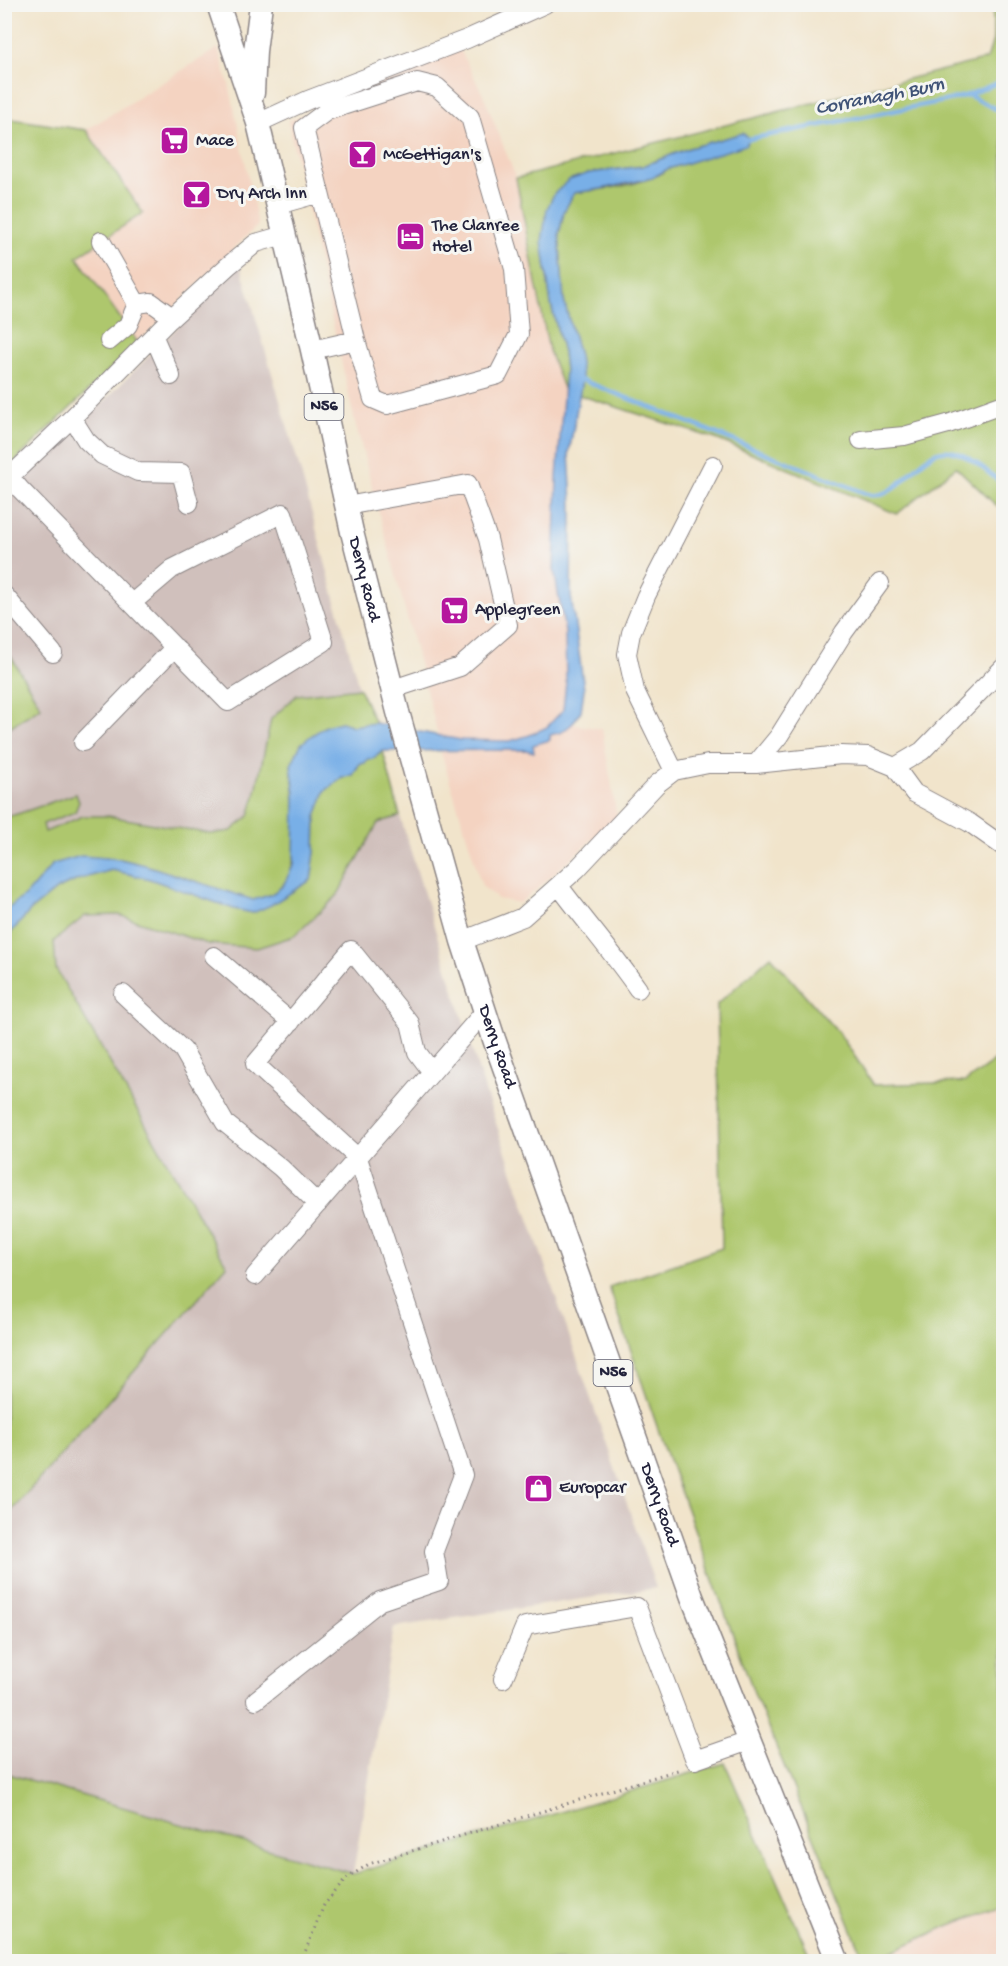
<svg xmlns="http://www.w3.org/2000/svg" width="1008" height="1966" font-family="'Gochi Hand',sans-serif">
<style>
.built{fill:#f4d3c1}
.industrial{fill:#d0c0bc}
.green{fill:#aec76d;stroke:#687454;stroke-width:1.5}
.water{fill:#78afe7;stroke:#4d6891;stroke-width:1.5}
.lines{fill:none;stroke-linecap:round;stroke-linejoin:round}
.stream{stroke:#78afe7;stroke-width:4.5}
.minor-casing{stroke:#8a8383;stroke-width:20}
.major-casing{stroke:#8a8383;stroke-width:25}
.path{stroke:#8a8383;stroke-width:3;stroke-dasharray:1.5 4.5;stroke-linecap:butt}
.minor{stroke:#fff;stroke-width:18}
.major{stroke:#fff;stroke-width:22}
.labels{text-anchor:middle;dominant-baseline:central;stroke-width:6;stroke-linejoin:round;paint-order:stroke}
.shield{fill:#f6f6f2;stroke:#626272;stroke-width:1.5}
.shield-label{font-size:16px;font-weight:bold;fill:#22223b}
.poi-label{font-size:18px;fill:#22223b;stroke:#f6f6f2;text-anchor:start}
.street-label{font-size:18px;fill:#22223b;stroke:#f6f6f2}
.water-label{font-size:20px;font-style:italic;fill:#405377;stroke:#f6f6f2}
</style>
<rect width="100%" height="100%" fill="#f6f6f2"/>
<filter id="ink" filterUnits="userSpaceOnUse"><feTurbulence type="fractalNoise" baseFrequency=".0167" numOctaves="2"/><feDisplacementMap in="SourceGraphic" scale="12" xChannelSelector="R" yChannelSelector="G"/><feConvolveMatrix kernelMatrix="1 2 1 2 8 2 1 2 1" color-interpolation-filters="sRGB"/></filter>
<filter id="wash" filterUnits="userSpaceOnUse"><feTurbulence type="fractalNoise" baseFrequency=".008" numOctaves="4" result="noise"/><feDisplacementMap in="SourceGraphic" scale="24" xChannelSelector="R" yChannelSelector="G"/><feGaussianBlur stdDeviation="1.35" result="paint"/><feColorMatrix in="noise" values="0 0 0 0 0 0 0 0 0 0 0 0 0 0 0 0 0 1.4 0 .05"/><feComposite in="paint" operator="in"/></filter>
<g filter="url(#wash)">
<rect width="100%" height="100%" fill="#f1e4cb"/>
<!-- built -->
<path class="built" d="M218,48L230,88L258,225L138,343L77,257L143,213L86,130Z
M460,49L485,99L516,178L549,351L564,391L557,478L554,570L565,632L566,682L563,710L547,727L530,735L510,741L461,740L438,735L354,418L288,121Z
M572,724L602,729L617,817L536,890L519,903L498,899L482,886L441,752L526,750L533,752L532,745L549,740V735L562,732Z
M1003,1906V1961L871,1962L950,1925Z"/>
<!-- industrial -->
<path class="industrial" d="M240,264L301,473L359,688L297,695L255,796L249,816L231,831L212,834L108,816H83L45,832L43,824V804L28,812L5,817V730L41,707L5,645L4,471L22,455L37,469Z
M400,816L487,1097L656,1588L394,1627L353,1874L5,1773V1518L227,1266L56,969L54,941L85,916L119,915L208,944L337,896L378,823Z"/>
<!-- green -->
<path class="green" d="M993,5H1003V512L956,467L897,514L716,439L579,395L582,380L579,356L564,301L559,234L564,212L574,193C601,189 648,186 669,168C677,162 683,155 689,148L643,166L589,173L569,180L545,262L551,304L563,352L565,370L564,391L549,351L516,178L987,59L993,40Z
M5,118L86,130L143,213L77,257L138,343L5,471Z
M4,645L41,707L5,730H4Z
M359,688L375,723L353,726L341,722L291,765C295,794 303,864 282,886C274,895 264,897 253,900L145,865L120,859H101L53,864L28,893L5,911V817C29,812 51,801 76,794L79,802L75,812L43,824L45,832L83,816H108L212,834L231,831L249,816L255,796L271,719L297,695Z
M383,751L400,816L378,823L337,896L294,936L257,948L208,944L119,915L85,916L54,941L56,969L227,1266L5,1518V939L30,911L57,889L80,879L112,870L150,879L234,909L253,913L311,880L315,852L316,816L325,791L342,778L357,769L359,764L377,756Z
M771,956L841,1036L874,1085L965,1082L1003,1055V1906L950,1925L871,1961H865L756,1698L661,1438L609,1287L722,1248L717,1004Z
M725,1763L812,1961H5V1773L353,1874Z"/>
<!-- water -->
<path class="water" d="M743,133L749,139L746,145L668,169L652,178L601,189L574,193L564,212L559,234L564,301L579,356L582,380L569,453L572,504L571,596L584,689L581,711L572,724L562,732L550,735V740L533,745L534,752L526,750L383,751L372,759H368L365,763L359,764L353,775L342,778L325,791L316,816L315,852L311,880L271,905L253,913L234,909L150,879L112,870L80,879L57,889L30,911L5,939V911L28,893L53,864L81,856L120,859L145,865L253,900L270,895L283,886L294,864L295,793L291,765L301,744L312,735L326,726L341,722L353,726L375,723L461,740L510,741L530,735L547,727L563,710L566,682L565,632L554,570L557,478L565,370L563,352L551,304L542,241L547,209L554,194L569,180L589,173L643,166L689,148Z"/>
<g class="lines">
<!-- stream -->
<path class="stream" d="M968,95L1004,113
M749,139L949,100L968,95L1002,81L1004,69
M582,380L870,495C883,496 889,492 899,484C910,474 922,460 935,453C958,442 987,472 1004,485"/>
</g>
</g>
<g filter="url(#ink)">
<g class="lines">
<defs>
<path id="minor" d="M417,82L437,87L470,117L514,269L519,334L498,375L387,405L373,399L356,340L304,128L327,111Z
M258,123L308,100L467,39L545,4
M278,205L320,193
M101,241L137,304L128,325L109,341
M137,304L151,302L172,317
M154,337L171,376
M312,350L356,340
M72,418L86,440L102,455L138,472L181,473L189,503
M861,440L904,436L948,424L1004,404
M10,477L20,489L228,702L324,642L283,513L172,569L132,603
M4,482L72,418L169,320L228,266L256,243L284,235
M346,506L468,484L488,539L508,625L460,667L393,689
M4,595L53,653
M83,742L175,647
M756,764L779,736L844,632L880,583
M895,767L914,793L970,823L1004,847
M674,771L635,691L627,654L631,633L646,596L713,465
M559,886C585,921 613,953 638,989
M462,941L523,917L577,869L657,784L674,771L708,764H756L841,755L868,756L895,767L922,751L1004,667
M214,956L291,1022
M123,994L183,1050L225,1123L281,1168L318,1204
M255,1276L486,1010
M503,1679L525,1626L637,1607L695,1760L749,1741
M256,1700L380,1601L439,1581L434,1551L463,1475L358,1158L255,1064L351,950L410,1023L417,1052L432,1072"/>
<g id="major">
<path id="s1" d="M218,4L258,123L312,350L352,532L398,712L462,941L494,1039L692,1597L838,1962"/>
<path d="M253,93L255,51L261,4"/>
</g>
</defs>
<!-- minor casing -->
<use href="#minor" class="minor-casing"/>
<!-- major casing -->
<use href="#major" class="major-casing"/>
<!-- path -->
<path class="path" d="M301,1962L324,1905L346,1879L369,1864L681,1769"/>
<!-- minor -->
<use href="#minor" class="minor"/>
<!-- major -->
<use href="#major" class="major"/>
</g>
</g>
<!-- icons -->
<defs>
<symbol id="supermarket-square" viewBox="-11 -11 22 22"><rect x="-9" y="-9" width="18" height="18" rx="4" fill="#b5179e" stroke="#f6f6f2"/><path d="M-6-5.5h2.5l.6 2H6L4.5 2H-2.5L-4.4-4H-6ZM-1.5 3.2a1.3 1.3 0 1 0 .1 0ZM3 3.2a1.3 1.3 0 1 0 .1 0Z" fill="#fff"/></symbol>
<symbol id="bar-square" viewBox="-11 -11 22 22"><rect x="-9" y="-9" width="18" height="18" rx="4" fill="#b5179e" stroke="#f6f6f2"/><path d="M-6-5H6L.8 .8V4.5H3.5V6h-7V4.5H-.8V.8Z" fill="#fff"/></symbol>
<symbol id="hotel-square" viewBox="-11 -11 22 22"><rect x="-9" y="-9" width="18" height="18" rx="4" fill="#b5179e" stroke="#f6f6f2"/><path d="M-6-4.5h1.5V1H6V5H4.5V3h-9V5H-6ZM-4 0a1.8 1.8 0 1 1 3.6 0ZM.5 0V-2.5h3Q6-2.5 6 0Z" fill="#fff"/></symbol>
<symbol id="shop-square" viewBox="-11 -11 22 22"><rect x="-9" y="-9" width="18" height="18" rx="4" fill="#b5179e" stroke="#f6f6f2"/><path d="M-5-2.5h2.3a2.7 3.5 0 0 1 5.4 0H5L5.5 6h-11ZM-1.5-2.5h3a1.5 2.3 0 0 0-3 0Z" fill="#fff"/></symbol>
</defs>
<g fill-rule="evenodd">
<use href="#supermarket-square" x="158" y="124" width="33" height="33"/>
<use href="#bar-square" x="346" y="138" width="33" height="33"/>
<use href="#bar-square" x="180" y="178" width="33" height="33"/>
<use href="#hotel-square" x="394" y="220" width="33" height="33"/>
<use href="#supermarket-square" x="438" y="594" width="33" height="33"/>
<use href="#shop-square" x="522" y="1472" width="33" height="33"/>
</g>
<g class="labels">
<!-- shield labels -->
<g class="shield">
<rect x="304.5" y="394" width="39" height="26" rx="4.5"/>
<rect x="593.5" y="1360" width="39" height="26" rx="4.5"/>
</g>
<g class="shield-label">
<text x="324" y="407">N56</text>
<text x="613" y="1373">N56</text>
</g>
<!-- poi labels -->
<g class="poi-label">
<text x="196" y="141">Mace</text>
<text x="383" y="155">McGettigan's</text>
<text x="217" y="194">Dry Arch Inn</text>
<text x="432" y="226">The Clanree<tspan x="432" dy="21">Hotel</tspan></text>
<text x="475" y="610">Applegreen</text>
<text x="559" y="1488">Europcar</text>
</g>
<!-- street labels -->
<g class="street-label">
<text stroke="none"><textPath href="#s1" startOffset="594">Derry Road</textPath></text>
<text stroke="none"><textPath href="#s1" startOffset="1080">Derry Road</textPath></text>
<text stroke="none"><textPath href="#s1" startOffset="1566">Derry Road</textPath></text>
</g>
<!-- water labels -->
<g class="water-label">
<text transform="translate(880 98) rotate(-11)">Corranagh Burn</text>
</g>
</g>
<!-- margin -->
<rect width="1008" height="1966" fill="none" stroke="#f6f6f2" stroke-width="24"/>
</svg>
